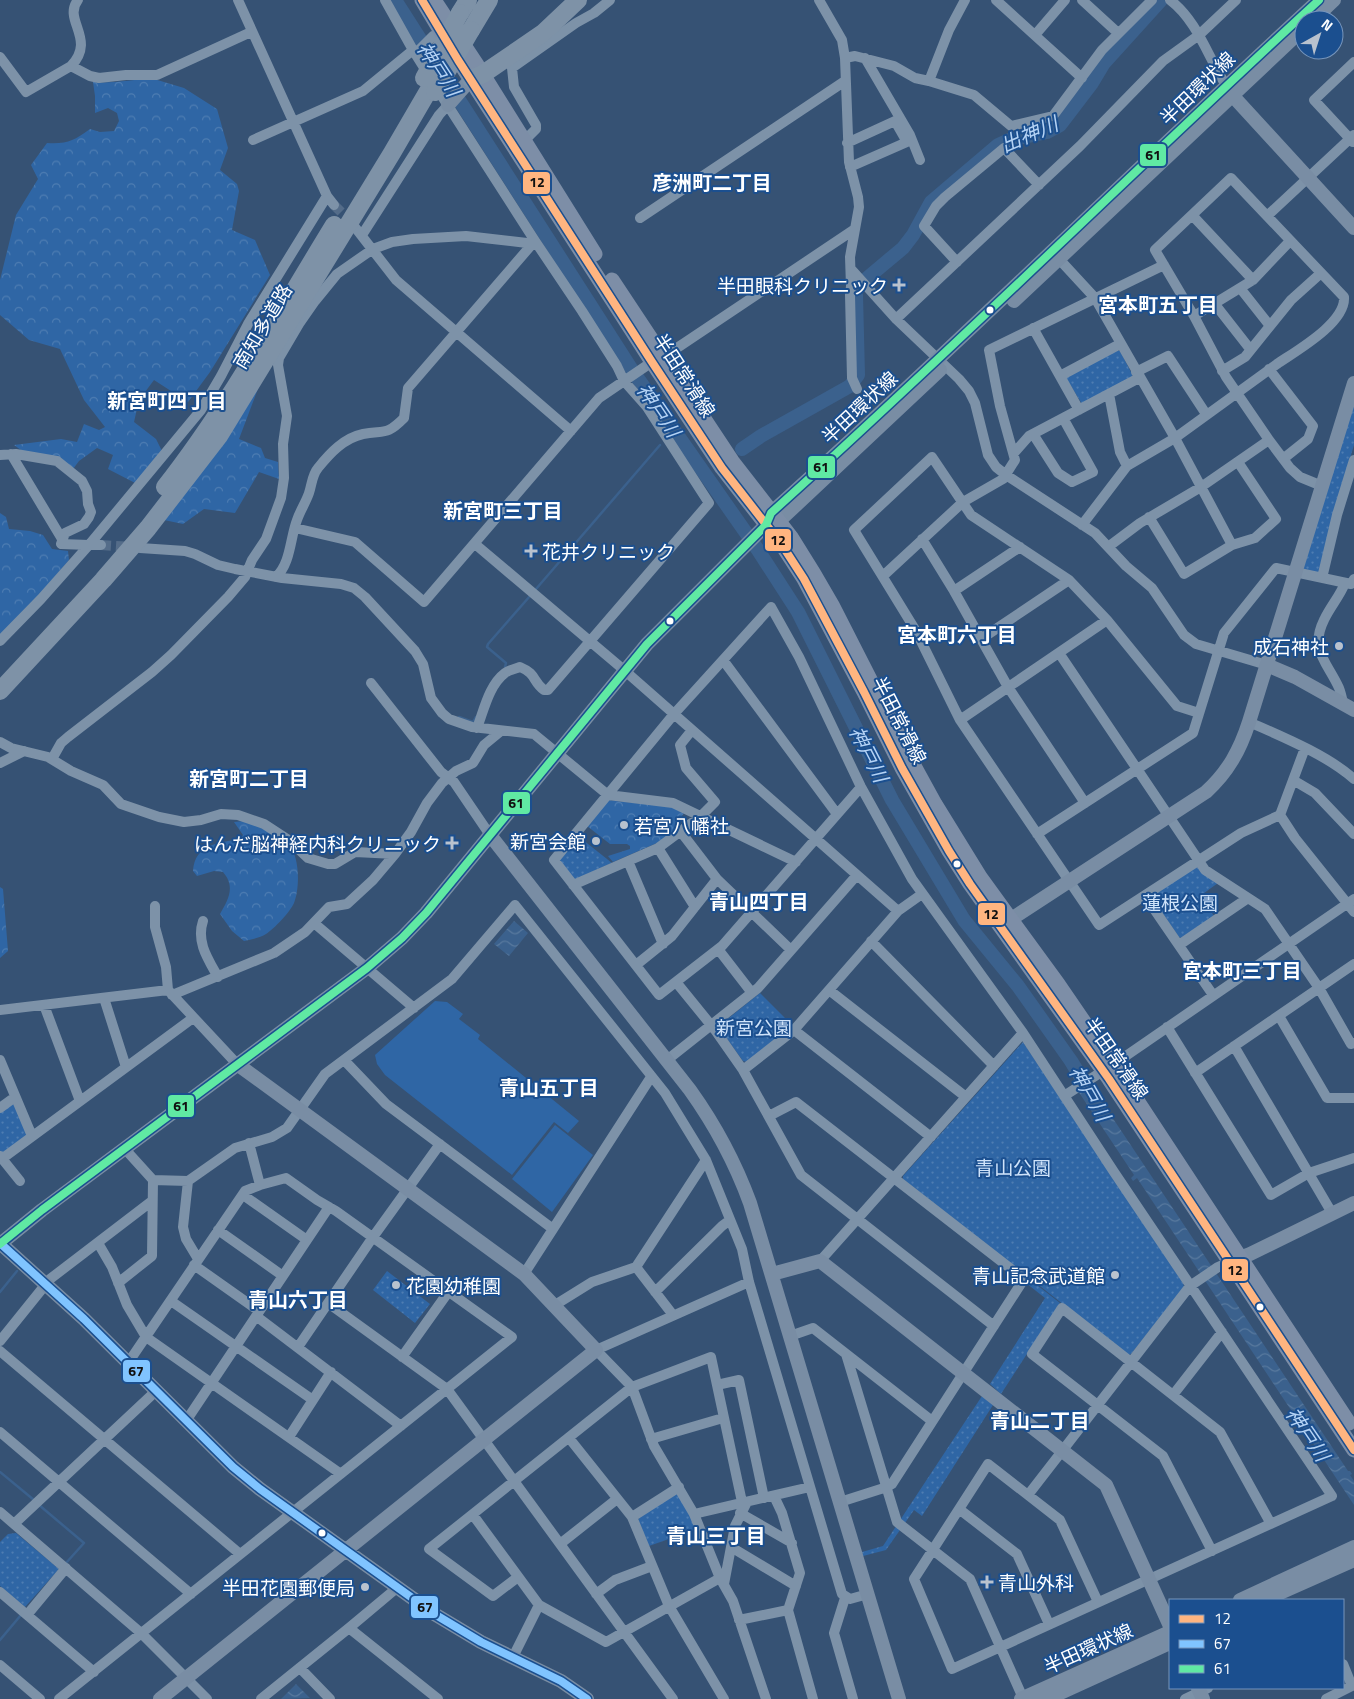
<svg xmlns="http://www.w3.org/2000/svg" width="1354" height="1699" font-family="'Titillium Web','Noto Sans JP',sans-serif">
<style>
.green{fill:#2f66a5}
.forest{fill:url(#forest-crowns)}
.park{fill:url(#park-dots)}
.water{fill:url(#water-waves)}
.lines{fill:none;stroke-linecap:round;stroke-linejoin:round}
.stream{stroke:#3b618d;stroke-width:2.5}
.river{stroke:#3b618d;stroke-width:14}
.street-tunnel{stroke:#546c89;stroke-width:10;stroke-dasharray:10 5;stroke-linecap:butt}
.street{stroke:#7d92a8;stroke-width:10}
.secondary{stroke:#798da4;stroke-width:14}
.primary{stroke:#7d8ea7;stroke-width:15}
.highway{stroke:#7e92a7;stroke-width:18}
.highway-bridge{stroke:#7e92a7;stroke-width:18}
.bus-1-casing{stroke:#1b4f8f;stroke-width:11}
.bus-2-casing{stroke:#1b4f8f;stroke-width:11}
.bus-3-casing{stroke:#1b4f8f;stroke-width:11}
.bus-1{stroke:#ffb580;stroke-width:8}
.bus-2{stroke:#80c4ff;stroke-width:8}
.bus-3{stroke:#60e9a3;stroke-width:8}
.poi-dot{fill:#b9c2ce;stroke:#1b4f8f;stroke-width:2}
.bus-dot{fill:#fff;stroke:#1b4f8f;stroke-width:2}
.labels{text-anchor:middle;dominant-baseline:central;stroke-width:4;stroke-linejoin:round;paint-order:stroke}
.street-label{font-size:19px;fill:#fff;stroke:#1b4f8f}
.poi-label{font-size:19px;fill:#fff;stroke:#1b4f8f;text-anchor:end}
.park-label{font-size:19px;fill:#cfe3fa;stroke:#1b4f8f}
.water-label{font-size:20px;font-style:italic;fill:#b5d3f5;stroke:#1b4f8f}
.neighbourhood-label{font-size:20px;font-weight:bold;fill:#fff;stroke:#1b4f8f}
.line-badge{stroke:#1b4f8f;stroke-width:2}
.pale-badge-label{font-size:14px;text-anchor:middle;font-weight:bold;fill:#111}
</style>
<defs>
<pattern id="forest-crowns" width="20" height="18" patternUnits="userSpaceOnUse" patternTransform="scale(1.25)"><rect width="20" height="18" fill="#2f66a5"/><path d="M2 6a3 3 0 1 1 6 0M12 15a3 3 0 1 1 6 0" fill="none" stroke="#4e7db2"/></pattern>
<pattern id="park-dots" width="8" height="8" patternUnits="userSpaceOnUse" patternTransform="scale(1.25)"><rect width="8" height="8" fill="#2f66a5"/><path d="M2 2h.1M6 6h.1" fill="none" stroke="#4e7db2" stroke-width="1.8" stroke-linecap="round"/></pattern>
<pattern id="water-waves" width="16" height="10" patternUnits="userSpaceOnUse" patternTransform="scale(1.25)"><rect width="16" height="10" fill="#3b618d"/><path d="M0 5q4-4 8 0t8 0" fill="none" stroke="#58799e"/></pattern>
</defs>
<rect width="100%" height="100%" fill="#365274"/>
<!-- green -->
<path class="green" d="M435,1001L447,1002L463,1014L459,1019L480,1035L478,1039L579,1121L568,1133L554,1122L512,1175L385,1075L377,1064L375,1055Z
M555,1125L593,1155L552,1212L512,1179Z"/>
<!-- forest -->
<path class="forest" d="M154,79L184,88L217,109L228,148L220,170L237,184L239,191L232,230L255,240L270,275L210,372L188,402L154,380L139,400L134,422L156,439L162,451L137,484L108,469L113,455L97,448L79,461L73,469L25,453L14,445L61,439L77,442L84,424L99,430L105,427L84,400L60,349L29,340L0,315V280L16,215L38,179L31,165L47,143C68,144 73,141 90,129L100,132L114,131L119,121L117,113L108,108L95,113V96L93,82C113,84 133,79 154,79Z
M259,386L239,439L261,448L265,458L278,462L279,479L259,472L235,513L204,509L183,524L164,520Z
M0,513L6,517L9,529L30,531L43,535L52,549L68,551L69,560L30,606L0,635Z
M607,800L672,807L684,813L680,819L679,828L657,843L613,862L608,856L630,849V846L627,844H610L587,826Z
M244,821C259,826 276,834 288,844C300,855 300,888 294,903C290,912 274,929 266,934C260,938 252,939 244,941L232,931L220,914C228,900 236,887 223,872L214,871L197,876L193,871C195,844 218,843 240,839L243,835L234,822Z
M0,887L3,889L8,951L0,958Z"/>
<!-- park -->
<path class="park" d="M1116,350L1120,351L1132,374V377L1082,404L1066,378Z
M1354,399V445L1333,514L1320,571L1317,573L1303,569Z
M578,836L612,863L576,879H572L559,859Z
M1196,867L1199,868L1218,883L1200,896L1214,916L1181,938L1179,937L1152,898L1153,895Z
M760,993L792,1025L747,1062L743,1061L720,1029V1025Z
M1023,1042L1183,1283L1184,1287L1131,1354L1128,1355L903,1179V1176Z
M12,1103L15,1104L27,1133L26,1136L4,1152H0V1112Z
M387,1271L430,1304L415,1323L373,1290Z
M1028,1278L1060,1303L1001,1394L990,1384L1045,1298L1026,1283Z
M982,1396L993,1405L922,1516L914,1510L886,1550L863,1556L862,1552L883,1546Z
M676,1494H680L697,1529L649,1546L638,1520L640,1517Z
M16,1533L59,1569L25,1607L0,1586V1542L8,1534Z"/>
<!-- water -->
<path class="water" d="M514,921L528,933L509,956L494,944Z
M1090,1084L1348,1471H1350L1352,1474L1350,1475L1354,1481V1505L1137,1178L1133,1181L1131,1178L1134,1175L1078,1091Z
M296,1684L310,1698L281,1699Z"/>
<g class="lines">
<!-- stream -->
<path class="stream" d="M536,589L660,445
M505,667L506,663L487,647L488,644L530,596
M459,717L473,722L476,717
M0,1292L17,1271
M0,1472L34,1500
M39,1505L84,1543L66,1563
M0,1640L21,1615"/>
<!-- river -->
<path class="river" d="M395,0L632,370L758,550L798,612L892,800L964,920L1018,986L1071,1061L1091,1094
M866,279L903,248L913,235L931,202L998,145L1009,140L1047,132L1060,125L1092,83L1104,63L1161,0
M742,449L761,436L850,386L858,375L856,295"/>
<!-- street-tunnel -->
<path class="street-tunnel" d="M334,205L353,224
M101,545L132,547"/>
<!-- street -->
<path class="street" d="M238,0L327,196L334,205
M385,0L413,50L428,74
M819,0L842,40L845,58L849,162L858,197L859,207L850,257L851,286L850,295L852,378L857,389
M996,0L1082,78
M1082,0L1118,33
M1170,0C1199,22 1209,61 1229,90
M1035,35L1065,0
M415,54L433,36
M0,57L26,92L71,66L90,76L99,78L126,75H157L251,32
M845,58L855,56L894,66L915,78L929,81L949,30L965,0
M865,58L910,135L920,160
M71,66C97,39 62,20 78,0
M929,81L974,95L1011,126L1053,116L1102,50L1152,0
M436,87L535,241L582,311L617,366L624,381L647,407L709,503L548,690H544C532,681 537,674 520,667C515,669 509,670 505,673C489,685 484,710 477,728
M253,140L363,91L413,50
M524,141L536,129V125L514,87L512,68L576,23L594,13L610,0
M1353,142L1314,100L1354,62
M847,143L895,121L907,142L850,167
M1192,215L1253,280
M1267,216L1354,135
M640,218L845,81
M354,226L396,280L571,431
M362,235L439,115L448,105
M1059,259L1095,298L1175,438L1232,545
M957,262L924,226L936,206L945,197L1004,148L1039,185
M851,269L896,319L959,379L969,391L975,403L988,455L996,467L1006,475L1095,533L1126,566L1152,588L1184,635L1196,644L1267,665
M1240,288L1270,326
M1214,303L1250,349
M1194,316L1253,280L1290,241
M896,319L1080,146L1163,61L1199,35L1236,0
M1033,328L1079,410
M662,358L855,229
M1269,369L1313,426L1308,439L1283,459
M1222,371L1245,357L1291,300L1321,273
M1136,372L1168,356L1206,414
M1060,376L1120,344
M1109,394L1120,452L1127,466
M1033,434L1058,473L1072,482L1093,472L1063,418
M1014,453L1029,436L1139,378
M11,454L62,539
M0,455L16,454L57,461L82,481L87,491L88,504L91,512L89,517L84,524L65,533L61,544L89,545L201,410L221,376L248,324L327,196
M1149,517L1184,574L1232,545L1255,538L1276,519L1238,462
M1082,525L1127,466L1175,438L1277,364C1296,351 1346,323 1344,297L1231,178L1155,250L1194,316L1226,377L1269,440L1290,468L1300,477L1322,486
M295,528L355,542L424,602L599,398L652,362
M922,539L954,591L1008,687L1085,803
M475,544L624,670L898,911
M1108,547L1140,523L1201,487L1269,440
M140,548L185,551L195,554L218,565L235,569L282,578L341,584L354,588L365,597L415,651L423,664L431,698L442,713L449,719L472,727L534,734L608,795L673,803L796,862
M883,576L963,502L1003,479L1015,460L1000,406L989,350L1164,265
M276,577C291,563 290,538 297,520C300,511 306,502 309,493C312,484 312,475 318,468C330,453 344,438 363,434C385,430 386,436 404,418L408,388L534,242
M1322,578L1337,515L1354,460
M954,591L1020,547
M981,639L1069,580
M0,641L41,599L89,545H101
M1059,653L1205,870L1265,909L1319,988L1351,1044L1354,1043
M723,660L837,814
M371,683L441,772L454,782L490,835
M1343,703C1342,698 1341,693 1339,688C1328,663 1309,650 1324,620C1330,607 1340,596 1345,583
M1199,713L1177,706L1107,620L1069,580L971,515L932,457L854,530L916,631L960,720L1099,925L1241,833L1280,815
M960,720L1107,620
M1249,722C1283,737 1327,755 1354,779
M0,742L11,748L48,757L71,771L103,785L121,804L159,817L184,822L201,820L221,814L238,815L264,824L290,841L308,858L328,864H335L355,852L395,854
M1305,748L1280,815L1295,838L1354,912
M52,759L61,743L68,737L152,672L171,655L228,597L245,577L252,560L266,539L281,498L284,478L283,444L287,416L278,365L279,358L299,324L315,301L337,274L373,249L392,242L413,239L466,236L527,243L535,241
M0,763L24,751
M1293,780L1315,793L1354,834
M861,787L722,946L659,995L554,860L674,714L771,607L799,657L861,787L912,879L1023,1033L1114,1172L1332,1496L952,1669L914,1579L988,1464L1060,1520L1098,1602
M681,832L717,879L791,950
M1037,834L1193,733L1224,633L1276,568L1351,584L1354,579
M658,848L695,907
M628,861L663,944
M573,885L658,848L701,816L715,802L686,768L680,745L692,730
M1145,896L1213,995
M155,906V927L166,967L168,990
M203,921C196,942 208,959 218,977
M314,923L414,1008
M871,941L994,1066
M1179,945L1248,898
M718,949L752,993
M636,965L672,936L717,879
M676,982L715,1030L743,1070L801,1175L994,1326
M829,990L966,1097
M172,995L274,953L305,932L329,907L347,904L373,880L395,854L411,832L427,803L442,783L456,771L473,763L484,745L501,731
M104,998L126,1067
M44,1005L80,1101
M0,1010L168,990L237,1064
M1279,1016L1327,1098H1354
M1167,1027L1271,1195L1309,1173L1354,1158
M794,1030L931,1137
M1234,1046L1332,1213
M0,1060L32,1136
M344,1060L386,1104L553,1229
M667,1060L758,988L857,875
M743,1070L794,1030L898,911L922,894
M1195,1073L1354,964
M1064,1096L1120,1060L1354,899
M0,1108L15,1097
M769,1116L796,1102L1024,1279L892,1484L887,1487L840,1502
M249,1143L260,1185
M124,1148L153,1180L188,1181L235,1148L272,1137L287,1128L325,1074L452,979L515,905L665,1093L706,1160L742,1249L749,1282L842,1594L850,1599L868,1594
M0,1156L20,1181
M3,1158L193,1018
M188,1181L183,1227L186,1239L198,1259
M243,1195L307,1240
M218,1230L283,1276
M98,1243L112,1267L127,1305L146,1337L341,1474
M820,1261L1023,1033
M194,1265L259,1311
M636,1267L673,1315
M524,1274L651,1077
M749,1282L596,1350L632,1387L654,1446L694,1514L720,1578L733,1601L766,1699
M118,1283L152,1256L153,1180
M655,1292L722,1226L730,1220
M171,1301L313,1400
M328,1303L447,1389L673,1699
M555,1305L592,1282L636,1267L706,1160
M256,1316L401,1426
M790,1336L813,1328L932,1421
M0,1341L50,1279L152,1201
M298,1347L373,1237L440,1144
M0,1351L240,1554
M846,1354L897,1522L970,1579L1023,1698
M402,1357L449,1291
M717,1385L739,1380L764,1498
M1173,1395L1222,1332
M186,1421L329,1207
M0,1432L191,1594
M289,1437L331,1372
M569,1438L632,1517L669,1606L724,1699
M651,1439L723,1418
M1028,1495L1190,1286L1218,1267L1229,1262
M774,1496L782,1513L800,1573L788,1610L813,1699
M959,1509L1017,1554L1049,1624
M0,1512L141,1633L207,1699
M740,1513L792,1543
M694,1514L810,1487
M473,1515L539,1605L606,1642L720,1578
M632,1517L679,1487
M14,1524L156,1391
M560,1544L617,1499
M731,1547L796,1586
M1212,1551L1163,1456L1032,1354L1062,1308L1220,1432L1271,1524
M518,1577L493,1596L429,1549L632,1387L711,1357L742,1502
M724,1584L735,1526L747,1502
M0,1592L94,1672
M596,1594L615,1580L652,1566
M845,1598L834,1633L853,1699
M27,1615L66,1568
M739,1620L788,1610
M349,1628L438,1699
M513,1657L539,1605
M1343,1664L1352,1686
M0,1665L40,1699
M300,1668L330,1699
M59,1699L512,1337L336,1211L317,1200L286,1178L260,1185L245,1191L128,1363
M261,1699L349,1628L398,1587
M1185,1699L1208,1688
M1326,1699L1354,1685"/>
<!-- secondary -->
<path class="secondary" d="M1313,20L1334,0
M1232,95L1354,228
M448,105L471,79
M1014,301L1304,28
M769,525L778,522L940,370
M1267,665L1295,677L1354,710
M490,835L690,1090C715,1125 735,1162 750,1203L899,1699
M1002,925L1206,792C1228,772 1240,750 1249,722L1354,383
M0,1243L84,1319L233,1467L260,1489L436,1615L481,1642L561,1681L587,1699
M0,1244L42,1210L367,968L402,938L426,913L647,644L766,525L771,513C957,346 1135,169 1319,0
M1231,1261L1250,1254L1354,1203
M772,1274L820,1261L1106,1485L1170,1626
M1240,1600L1354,1547
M1264,1600L1354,1560
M1198,1688L1203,1699
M160,1699L596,1350L524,1274L237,1064
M1021,1699L1170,1632
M1047,1699L1170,1643"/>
<!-- primary -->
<path class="primary" d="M422,0L458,60L652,362L722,468L782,545L804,579L864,692L902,768L949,851L970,884L1109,1079L1354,1450
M434,0L477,65L595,254
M612,280L732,461L791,537L814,574L832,605L913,764L935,804L980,877L1058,984L1119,1073L1349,1423"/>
<!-- highway -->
<path class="highway" d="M460,13L468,0
M471,30L489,0
M471,79L483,74L543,33L578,0
M165,487C229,405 280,313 334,225
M0,691L103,580L148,528L219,436L392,153L431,86"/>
<!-- highway-bridge -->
<path class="highway-bridge" d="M424,78L460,13
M435,92L471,30"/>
<defs>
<path id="bus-1" d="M422,0L458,60L652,362L722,468L782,545L804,579L864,692L902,768L949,851L970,884L1109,1079L1354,1450"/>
<path id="bus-2" d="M0,1243L84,1319L233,1467L260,1489L436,1615L481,1642L561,1681L587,1699"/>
<path id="bus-3" d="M0,1244L42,1210L367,968L402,938L426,913L647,644L766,525L771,513C957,346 1135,169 1319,0"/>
</defs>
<!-- bus-1 casing -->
<use href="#bus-1" class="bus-1-casing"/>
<!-- bus-2 casing -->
<use href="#bus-2" class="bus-2-casing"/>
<!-- bus-3 casing -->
<use href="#bus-3" class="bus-3-casing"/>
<!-- bus-1 -->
<use href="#bus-1" class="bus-1"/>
<!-- bus-2 -->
<use href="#bus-2" class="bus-2"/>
<!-- bus-3 -->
<use href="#bus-3" class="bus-3"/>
</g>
<!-- markers -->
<g class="poi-dot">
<path d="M896.5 277.5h5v5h5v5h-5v5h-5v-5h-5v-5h5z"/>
<path d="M528.5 543.5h5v5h5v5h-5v5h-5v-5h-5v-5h5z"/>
<circle cx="1339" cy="646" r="5"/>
<circle cx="624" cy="825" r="5"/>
<circle cx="596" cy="841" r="5"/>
<path d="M449.5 835.5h5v5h5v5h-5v5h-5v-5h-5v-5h5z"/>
<circle cx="1115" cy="1275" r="5"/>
<circle cx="396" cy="1285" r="5"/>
<path d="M984.5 1574.5h5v5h5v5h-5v5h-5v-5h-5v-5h5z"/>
<circle cx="365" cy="1587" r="5"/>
</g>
<g class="bus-dot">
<circle cx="990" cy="310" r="4.5"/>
<circle cx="670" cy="621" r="4.5"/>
<circle cx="957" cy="864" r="4.5"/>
<circle cx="1260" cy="1307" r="4.5"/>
<circle cx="322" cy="1533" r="4.5"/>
</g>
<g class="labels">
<!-- street labels -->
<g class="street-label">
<text transform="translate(1197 88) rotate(-44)">半田環状線</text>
<text transform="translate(262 326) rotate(-59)">南知多道路</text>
<text transform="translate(685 375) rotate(57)">半田常滑線</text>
<text transform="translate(859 407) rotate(-43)">半田環状線</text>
<text transform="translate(900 720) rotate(63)">半田常滑線</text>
<text transform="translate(1117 1058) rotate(55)">半田常滑線</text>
<text transform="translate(1088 1648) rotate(-24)">半田環状線</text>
</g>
<!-- poi labels -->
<g class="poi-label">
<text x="888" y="285">半田眼科クリニック</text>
<text x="542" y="551" text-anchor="start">花井クリニック</text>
<text x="1329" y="646">成石神社</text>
<text x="634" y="825" text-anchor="start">若宮八幡社</text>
<text x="586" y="841">新宮会館</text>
<text x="441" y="843">はんだ脳神経内科クリニック</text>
<text x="1105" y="1275">青山記念武道館</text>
<text x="406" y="1285" text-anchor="start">花園幼稚園</text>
<text x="998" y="1582" text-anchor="start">青山外科</text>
<text x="355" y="1587">半田花園郵便局</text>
</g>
<!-- park labels -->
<g class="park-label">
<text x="1180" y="902">蓮根公園</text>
<text x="754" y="1027">新宮公園</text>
<text x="1013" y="1167">青山公園</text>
</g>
<!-- water labels -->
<g class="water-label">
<text transform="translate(439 69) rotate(57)">神戸川</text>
<text transform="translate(1029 134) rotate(-23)">出神川</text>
<text transform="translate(659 410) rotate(56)">神戸川</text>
<text transform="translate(869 754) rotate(63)">神戸川</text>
<text transform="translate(1090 1093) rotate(60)">神戸川</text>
<text transform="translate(1308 1434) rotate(56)">神戸川</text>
</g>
<!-- neighbourhood labels -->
<g class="neighbourhood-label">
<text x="712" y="182">彦洲町二丁目</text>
<text x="1158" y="304">宮本町五丁目</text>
<text x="167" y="400">新宮町四丁目</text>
<text x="503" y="510">新宮町三丁目</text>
<text x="957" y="634">宮本町六丁目</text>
<text x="249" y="778">新宮町二丁目</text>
<text x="759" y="901">青山四丁目</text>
<text x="1242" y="970">宮本町三丁目</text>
<text x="549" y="1087">青山五丁目</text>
<text x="298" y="1299">青山六丁目</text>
<text x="1040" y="1420">青山二丁目</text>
<text x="716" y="1535">青山三丁目</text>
</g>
</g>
<g class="line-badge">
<rect x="1139" y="143" width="28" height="24" rx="5" fill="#60e9a3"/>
<rect x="522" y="171" width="29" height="24" rx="5" fill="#ffb580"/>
<rect x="807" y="455" width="29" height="24" rx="5" fill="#60e9a3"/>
<rect x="764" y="528" width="28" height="24" rx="5" fill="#ffb580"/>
<rect x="502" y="791" width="29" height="24" rx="5" fill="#60e9a3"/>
<rect x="977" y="902" width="29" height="24" rx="5" fill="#ffb580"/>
<rect x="167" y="1094" width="28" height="24" rx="5" fill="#60e9a3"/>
<rect x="1221" y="1258" width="28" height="24" rx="5" fill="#ffb580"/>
<rect x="122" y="1359" width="29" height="24" rx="5" fill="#80c4ff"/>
<rect x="410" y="1595" width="29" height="24" rx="5" fill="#80c4ff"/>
</g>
<g class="pale-badge-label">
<text x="1153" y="160">61</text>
<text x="537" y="187">12</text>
<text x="821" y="472">61</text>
<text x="778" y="545">12</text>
<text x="516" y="808">61</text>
<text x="991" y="919">12</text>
<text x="181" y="1111">61</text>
<text x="1235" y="1275">12</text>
<text x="136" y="1376">67</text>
<text x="425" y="1612">67</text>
</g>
<!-- legend -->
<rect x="1169" y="1599" width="175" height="90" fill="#1b4f8f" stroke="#7695bc"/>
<rect x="1179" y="1615" width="25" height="8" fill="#ffb580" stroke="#7695bc"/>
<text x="1214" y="1624" font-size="15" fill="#ffffff">12</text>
<rect x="1179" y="1640" width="25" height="8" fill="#80c4ff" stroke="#7695bc"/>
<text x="1214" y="1649" font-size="15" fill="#ffffff">67</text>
<rect x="1179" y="1665" width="25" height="8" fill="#60e9a3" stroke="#7695bc"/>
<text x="1214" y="1674" font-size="15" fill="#ffffff">61</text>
<!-- north arrow -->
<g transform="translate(1319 35) rotate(39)"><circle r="24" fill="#1b4f8f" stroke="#7695bc"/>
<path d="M0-4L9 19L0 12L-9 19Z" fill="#b9c2ce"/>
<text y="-8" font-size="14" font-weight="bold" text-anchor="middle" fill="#ffffff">N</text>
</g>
</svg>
